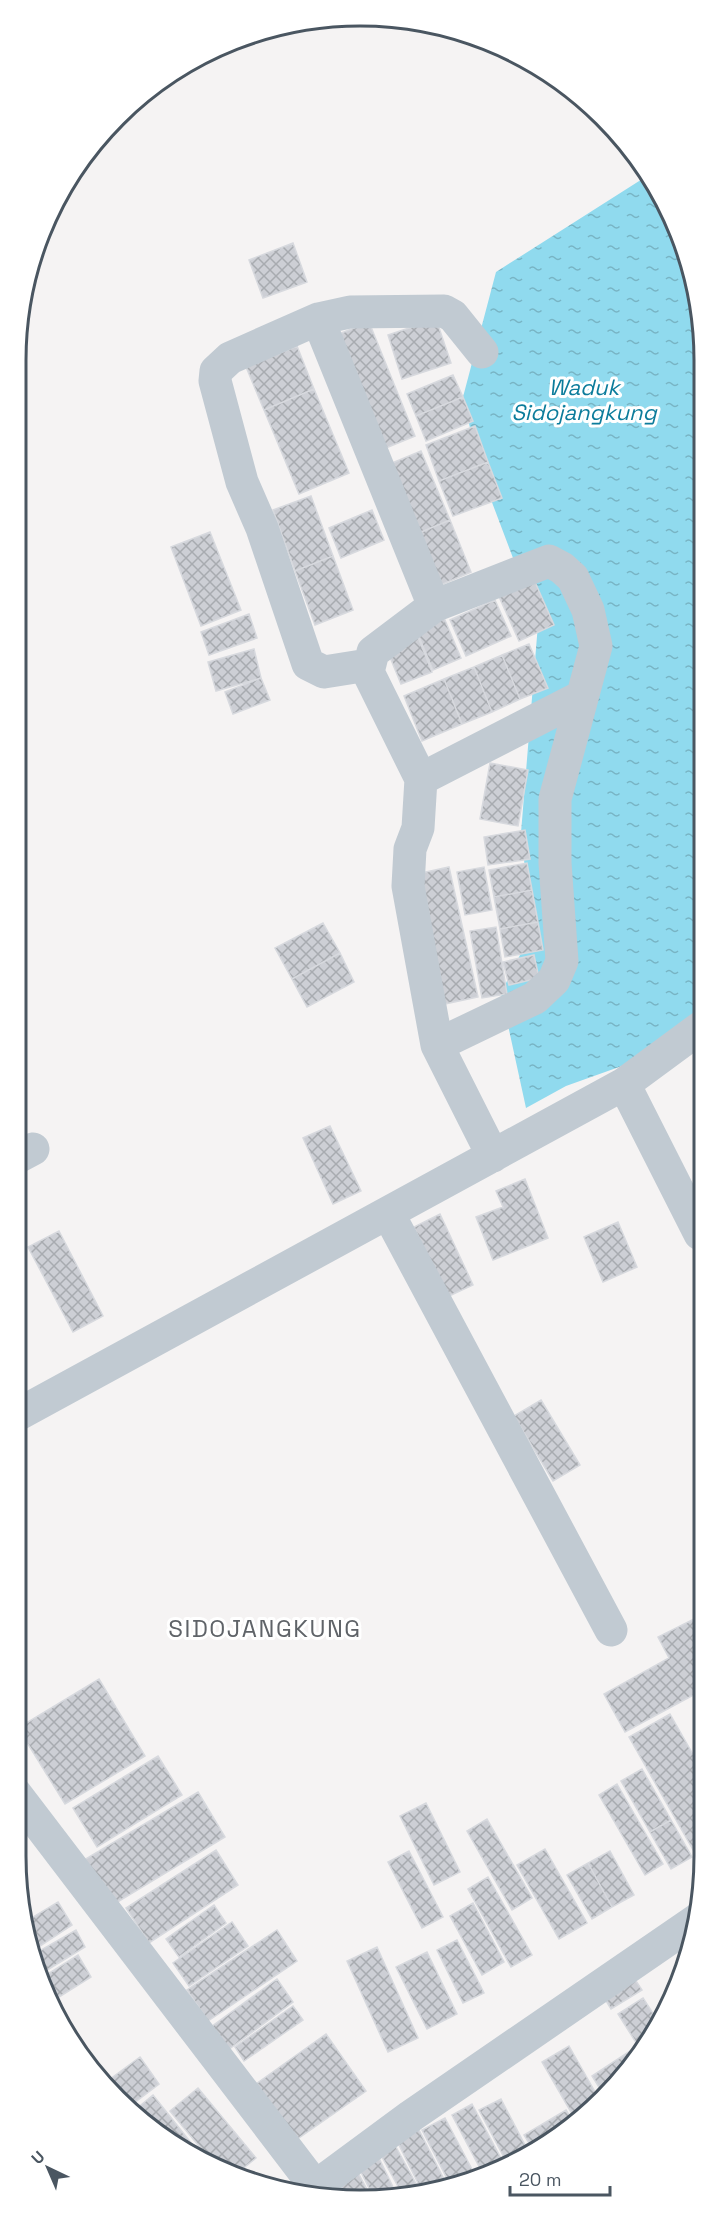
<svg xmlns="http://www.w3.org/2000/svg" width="720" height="2216" font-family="'Space Grotesk',sans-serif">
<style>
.water{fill:url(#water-ripples)}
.building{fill:url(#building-cross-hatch);stroke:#d7d9de;stroke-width:1.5}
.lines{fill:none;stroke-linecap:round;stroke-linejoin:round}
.minor{stroke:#c1cad2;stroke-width:33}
.labels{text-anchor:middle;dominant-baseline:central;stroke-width:6;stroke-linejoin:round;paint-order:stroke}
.water-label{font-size:22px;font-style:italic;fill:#0c7c9b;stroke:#fff}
.quarter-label{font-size:24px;letter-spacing:1.5px;fill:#5f6368;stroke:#fff}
.rim{fill:none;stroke:#4a5661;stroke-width:3}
</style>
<defs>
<pattern id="water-ripples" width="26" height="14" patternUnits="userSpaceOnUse" patternTransform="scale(1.5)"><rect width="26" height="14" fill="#90daee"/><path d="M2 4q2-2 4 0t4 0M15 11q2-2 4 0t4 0" fill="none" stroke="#78b4c4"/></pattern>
<pattern id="building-cross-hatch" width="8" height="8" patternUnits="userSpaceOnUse" patternTransform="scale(1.5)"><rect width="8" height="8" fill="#cdcfd5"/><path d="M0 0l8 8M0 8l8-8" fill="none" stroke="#a8abb0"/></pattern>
</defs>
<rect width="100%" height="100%" fill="#f5f3f3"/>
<!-- water -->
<path class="water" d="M647,176L670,208L702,315L700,1028L675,1047L566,1086L526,1108L501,993L532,931L521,833L538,624L479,468L463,397L496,272Z"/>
<!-- building -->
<path class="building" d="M293,243L307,282L263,298L249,260Z
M436,319L451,363L402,379L388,335Z
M369,322L415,436L381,450L334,336Z
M297,346L314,389L264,410L246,367Z
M453,375L463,397L416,416L407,394Z
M314,389L349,473L299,494L264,410Z
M463,397L473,421L426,441L416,416Z
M475,426L488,462L439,481L426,445Z
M421,451L450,520L414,535L385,466Z
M488,462L502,498L453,516L439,481Z
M311,496L333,556L295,571L273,510Z
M372,510L384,540L341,558L329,528Z
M450,520L471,572L436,587L414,535Z
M210,532L241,610L201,626L171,547Z
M333,556L353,610L315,625L295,571Z
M531,573L554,625L519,641L496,590Z
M495,600L511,636L466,656L450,620Z
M442,613L461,658L433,670L414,625Z
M249,614L257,638L209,655L201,632Z
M418,637L432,672L401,684L387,650Z
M529,644L548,688L520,699L502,655Z
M254,649L261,678L216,691L208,662Z
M502,655L520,699L492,712L474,667Z
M474,667L492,712L462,724L444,679Z
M261,678L270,700L233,714L225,692Z
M444,679L462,724L422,741L404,696Z
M490,763L528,770L518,826L480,819Z
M525,830L530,859L488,865L484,837Z
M527,863L532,890L494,897L489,870Z
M449,867L478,997L440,1005L412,875Z
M484,867L492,910L465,915L457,872Z
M532,890L538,922L500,929L494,897Z
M538,922L543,950L505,957L500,929Z
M323,923L340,953L292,979L275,948Z
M496,927L507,994L482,998L470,931Z
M340,953L354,982L307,1007L292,979Z
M534,955L539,978L509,985L503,962Z
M330,1126L361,1191L333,1204L303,1138Z
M525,1179L548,1238L493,1260L476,1217L503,1207L496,1191Z
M440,1214L473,1285L447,1297L414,1227Z
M618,1222L637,1267L603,1282L584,1237Z
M59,1231L103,1316L73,1332L28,1247Z
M541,1400L580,1465L553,1481L514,1416Z
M698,1617L699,1692L625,1732L604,1694L669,1658L658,1637Z
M99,1679L145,1756L65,1804L18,1728Z
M670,1714L699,1765L698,1853L696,1855L629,1737Z
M158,1756L182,1795L97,1847L73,1808Z
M642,1769L671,1820L650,1832L621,1781Z
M617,1784L663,1864L645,1875L599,1795Z
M198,1792L225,1837L111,1906L84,1860Z
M426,1803L460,1872L434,1885L400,1816Z
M487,1819L532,1898L512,1910L467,1831Z
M671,1820L692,1857L671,1869L650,1832Z
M545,1849L587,1923L559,1939L517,1865Z
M216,1850L238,1885L149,1943L126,1908Z
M409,1851L443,1917L422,1928L388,1862Z
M610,1851L634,1895L612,1907L588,1863Z
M588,1863L612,1907L592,1919L567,1875Z
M488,1877L532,1955L511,1967L468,1889Z
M58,1902L72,1925L34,1950L28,1920Z
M473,1903L504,1962L482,1975L450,1916Z
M214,1905L226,1923L179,1957L166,1939Z
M232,1922L248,1946L189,1986L173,1963Z
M76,1930L85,1947L39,1975L34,1954Z
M277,1930L297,1961L208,2021L187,1990Z
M457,1940L484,1993L463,2003L437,1950Z
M377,1947L418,2038L388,2052L347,1961Z
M427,1952L457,2014L427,2029L396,1967Z
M78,1955L91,1977L56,1999L43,1977Z
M628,1969L642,1990L611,2009L598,1988Z
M277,1979L293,2002L228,2050L211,2027Z
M643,1998L658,2021L647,2047L642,2052L618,2014Z
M293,2006L303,2020L244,2061L235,2047Z
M326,2034L366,2091L286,2147L246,2091Z
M569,2046L598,2097L575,2119L542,2062Z
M633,2049L638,2056L602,2092L592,2076Z
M140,2057L159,2084L130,2106L102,2085Z
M198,2088L256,2158L236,2174L218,2169L170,2111Z
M153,2095L207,2163L206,2164L135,2110Z
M501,2099L529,2153L507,2163L479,2110Z
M472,2104L504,2164L483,2174L452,2115Z
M566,2110L573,2122L552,2143L534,2151L524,2135Z
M445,2118L476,2177L452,2188L422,2130Z
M417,2126L449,2189L422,2191L395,2137Z
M390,2136L420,2191L401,2192L375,2144Z
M376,2152L396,2193L372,2194L356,2162Z
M355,2167L370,2195L341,2196L331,2179Z"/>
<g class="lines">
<!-- minor -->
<path class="minor" d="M318,319L434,606
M368,665L324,672L308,664L262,528L242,482L215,381L216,371L230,358L318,319L350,312L444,311L453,316L482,352
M421,779L581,697
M437,1045L408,886L410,849L418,828L421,779L368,672L373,652L434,606L549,561L562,568L573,578L588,610L596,646L555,799V863L562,961L554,980L535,998L437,1045L493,1156
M624,1084L700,1234
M18,1157L33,1149
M388,1213L611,1630
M17,1415L624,1084L700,1028
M15,1793L324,2198
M304,2195L411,2116L698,1919"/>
</g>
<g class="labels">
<!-- water labels -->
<g class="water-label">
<text x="584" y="387">Waduk<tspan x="584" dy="25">Sidojangkung</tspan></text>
</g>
<!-- quarter labels -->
<g class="quarter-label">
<text x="265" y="1628">SIDOJANGKUNG</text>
</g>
</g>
<!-- crop -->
<path d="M0 0H720V2216H0ZM360 26H360A334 334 0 0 1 694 360V1856A334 334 0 0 1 360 2190H360A334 334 0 0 1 26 1856V360A334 334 0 0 1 360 26Z" fill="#fff" fill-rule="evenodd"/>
<path class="rim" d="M360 26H360A334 334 0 0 1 694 360V1856A334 334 0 0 1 360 2190H360A334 334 0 0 1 26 1856V360A334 334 0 0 1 360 26Z"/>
<!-- north arrow -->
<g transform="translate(48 2168) rotate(316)" stroke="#ffffff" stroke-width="4.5" paint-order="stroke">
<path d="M0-4.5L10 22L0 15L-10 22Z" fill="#4a5661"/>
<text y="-9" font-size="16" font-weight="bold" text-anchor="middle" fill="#4a5661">U</text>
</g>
<!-- scale -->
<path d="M510 2186v9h100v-9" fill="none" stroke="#4a5661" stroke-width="3"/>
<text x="519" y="2186" font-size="18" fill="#4a5661" stroke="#ffffff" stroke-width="4.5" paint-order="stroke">20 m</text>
</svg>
